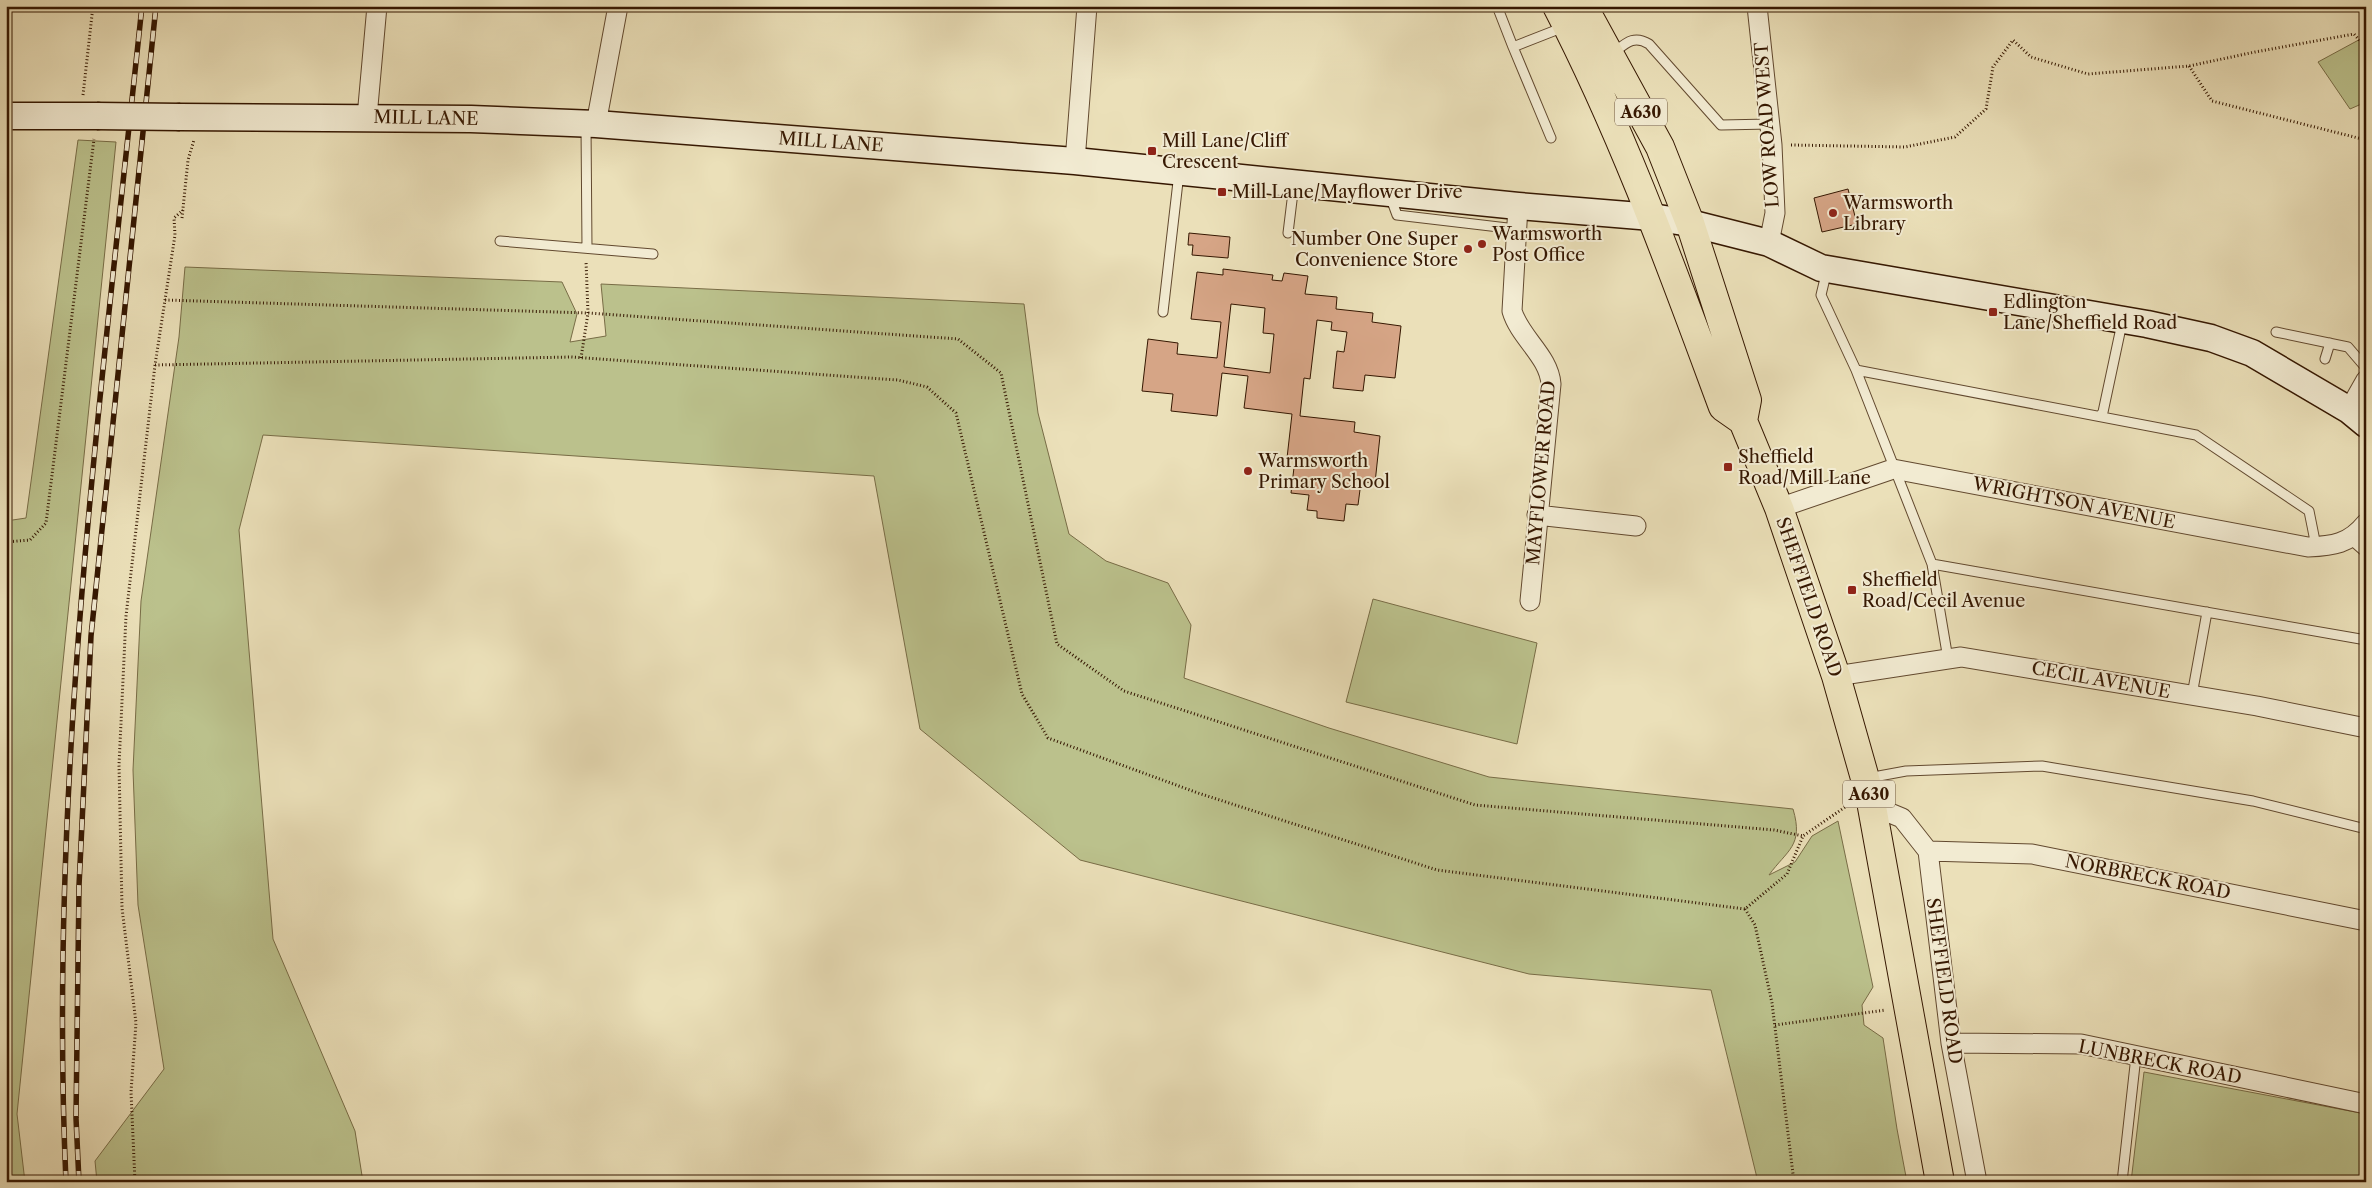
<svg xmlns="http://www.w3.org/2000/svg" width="2372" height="1188" font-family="'Libre Caslon Text',serif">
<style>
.green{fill:#bbc18c;stroke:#786c46}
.building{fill:#d6a586;stroke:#351701;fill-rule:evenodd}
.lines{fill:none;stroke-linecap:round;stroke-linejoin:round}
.lane-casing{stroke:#62492f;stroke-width:11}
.street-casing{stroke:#62492f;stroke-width:21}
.secondary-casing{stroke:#351701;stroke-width:29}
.primary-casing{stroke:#351701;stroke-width:30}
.path{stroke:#351701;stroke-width:3;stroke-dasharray:1 2.5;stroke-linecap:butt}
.lane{stroke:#f2ebd2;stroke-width:9}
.street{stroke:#f2ebd2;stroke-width:19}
.secondary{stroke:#f2ebd2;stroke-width:26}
.primary{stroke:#ebe0b9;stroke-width:28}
.rail-casing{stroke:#351701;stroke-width:5.5}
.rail{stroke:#f2ebd2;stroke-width:4;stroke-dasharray:11;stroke-linecap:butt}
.secondary-bridge-casing{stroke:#351701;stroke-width:29;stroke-linecap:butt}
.secondary-bridge{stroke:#f2ebd2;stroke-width:26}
.poi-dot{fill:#8f2418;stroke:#f2ebd2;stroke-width:2}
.labels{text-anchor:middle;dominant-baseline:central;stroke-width:4;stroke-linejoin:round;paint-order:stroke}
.shield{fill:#f2ebd2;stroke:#6e5740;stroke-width:1}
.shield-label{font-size:16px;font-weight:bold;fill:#351701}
.street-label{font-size:18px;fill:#351701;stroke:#f2ebd2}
.poi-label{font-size:18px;fill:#351701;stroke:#f2ebd2;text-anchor:start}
</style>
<rect width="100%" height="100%" fill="#ebe0b9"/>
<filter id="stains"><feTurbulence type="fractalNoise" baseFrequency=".004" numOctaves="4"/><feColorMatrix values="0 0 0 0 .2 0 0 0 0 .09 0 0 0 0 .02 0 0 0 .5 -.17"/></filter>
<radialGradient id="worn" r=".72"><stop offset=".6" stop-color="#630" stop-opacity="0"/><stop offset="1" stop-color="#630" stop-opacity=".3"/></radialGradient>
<!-- green -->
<path class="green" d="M2366,36V102L2350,109L2318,62Z
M78,140L116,142L17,1114L25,1182H6V521L26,518Z
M185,267L562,282L577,314L570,342L606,336L601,284L1024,304L1038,413L1069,534L1106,561L1168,583L1191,625L1184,678L1329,728L1489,777L1793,809C1804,846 1787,850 1769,875L1795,862L1812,836L1838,821L1873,987L1862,1005L1864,1025L1883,1038L1897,1129L1907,1182H1758L1711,990L1529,974L1080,860L920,729L874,476L263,435L239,530L273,939L355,1131L363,1182H97L95,1161L164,1069L138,905L133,770L141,601L179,337Z
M1373,599L1537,643L1517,744L1346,702Z
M2144,1072L2366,1114V1182H2131Z"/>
<!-- building -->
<path class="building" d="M1848,189L1857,224L1822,232L1814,198Z
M1189,233L1230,237L1228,258L1192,255L1193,245H1188Z
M1223,269L1273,275L1272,280L1282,281L1284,273L1308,276L1305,294L1337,297L1336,309L1373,313L1372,322L1401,326L1395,378L1365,375L1363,391L1333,388L1337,351L1344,352L1347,332L1331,330L1332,322L1317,320L1310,379L1304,378L1300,416L1355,422L1354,432L1380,436L1375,483L1361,482L1358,505L1346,504L1344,521L1317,518V511L1307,510L1309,495L1291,493L1295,459L1287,458L1292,414L1244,408L1248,376L1222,373L1217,416L1171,411L1173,394L1142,391L1148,339L1178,343L1177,354L1217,358L1221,322L1191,319L1197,272L1223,275ZM1231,304L1265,308L1263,333L1274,334L1270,373L1224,367Z"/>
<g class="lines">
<defs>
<path id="lane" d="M1497,6L1513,47L1564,27
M1513,47L1551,138
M1612,54C1625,44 1633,34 1649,44L1721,125L1770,124
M586,126L587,248
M1390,196L1397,215L1516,229
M1288,233L1294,184
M500,241L653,254
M1827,270L1821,295L1856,370L1932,564L2366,640
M1163,312L1179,173
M2276,332L2348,347L2366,368
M2325,359L2330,343
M1856,370L2196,435L2309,511L2316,546
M2100,416L2103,412L2122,323
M2349,538L2366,553
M1932,564L1948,659
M2192,695L2207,612
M1868,778L1906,771L2042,766L2253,801L2366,829
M2122,1182L2136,1056"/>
<path id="street" d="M1757,6L1772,145L1775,213L1769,243
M367,117L377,6
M596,124L618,6
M1075,161L1087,6
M1518,206L1512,311C1520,338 1549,356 1551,384L1530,601
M2349,410L2366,380
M1779,508L1893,469L2308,547C2333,546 2349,544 2366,523
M1537,515L1636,526
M1836,676L1961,657L2257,706L2366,728
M1873,806L1902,818L1928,851L1951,1043L1977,1182
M1928,851L2032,854L2366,921
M1951,1043L2081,1044L2366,1104"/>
<path id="secondary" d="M6,116H97
M180,117L471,119L596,124L1075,161L1518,206L1652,217L1690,223L1769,243L1821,268L2147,324L2211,338L2252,353L2349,410L2366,424"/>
<path id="primary" d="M1557,6C1624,135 1673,272 1723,407L1743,421L1779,508L1836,676L1870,796L1940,1182
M1583,6L1660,147L1690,223L1747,400L1743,421"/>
</defs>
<!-- lane casing -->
<use href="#lane" class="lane-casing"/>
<!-- street casing -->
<use href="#street" class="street-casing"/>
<!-- secondary casing -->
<use href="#secondary" class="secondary-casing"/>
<!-- primary casing -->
<use href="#primary" class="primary-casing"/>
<!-- path -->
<path class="path" d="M2189,66L2212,101L2366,140
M83,95L93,6
M1791,145L1905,147L1955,137L1986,109L1993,67L2013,40L2031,57L2088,74L2189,66L2255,52L2354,34L2366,48
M182,218L188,160L194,140
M165,300L588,313L958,339L1001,373L1057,644L1124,691L1475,805L1774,830L1803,836
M581,358L588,313L586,261
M155,365L571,357L898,380L927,387L956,413L1022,694L1048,738L1198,793L1437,870L1745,909L1787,874L1803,836L1848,805
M6,542L30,540L46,523L94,139
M1745,909L1755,925L1772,1003L1794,1182
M1775,1025L1886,1010
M135,1182L131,1092L136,1023L122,908L119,765L126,616L155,365L175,235L174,218L183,210"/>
<!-- lane -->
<use href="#lane" class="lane"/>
<!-- street -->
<use href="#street" class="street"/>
<!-- secondary -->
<use href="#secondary" class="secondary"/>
<!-- primary -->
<use href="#primary" class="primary"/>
<defs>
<path id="rail" d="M66,1182C48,789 101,397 142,6
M79,1182L76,1118L79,886L91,636L156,6"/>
</defs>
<!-- rail casing -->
<use href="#rail" class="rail-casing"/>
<!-- rail -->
<use href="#rail" class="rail"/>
<defs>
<path id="secondary-bridge" d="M97,116L180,117"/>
</defs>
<!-- secondary-bridge casing -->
<use href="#secondary-bridge" class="secondary-bridge-casing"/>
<!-- secondary-bridge -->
<use href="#secondary-bridge" class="secondary-bridge"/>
</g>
<!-- markers -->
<g class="poi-dot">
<rect x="1147" y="146" width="10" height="10" rx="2.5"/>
<rect x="1217" y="187" width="10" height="10" rx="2.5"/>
<circle cx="1833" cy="213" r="5"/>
<circle cx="1482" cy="244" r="5"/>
<circle cx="1468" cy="249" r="5"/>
<rect x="1988" y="307" width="10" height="10" rx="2.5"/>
<rect x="1723" y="462" width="10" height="10" rx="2.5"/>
<circle cx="1248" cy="471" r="5"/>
<rect x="1847" y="585" width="10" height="10" rx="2.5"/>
</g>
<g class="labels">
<!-- shield labels -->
<g class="shield">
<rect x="1615" y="98.5" width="52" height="27" rx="4"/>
<rect x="1843" y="780.5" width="52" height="27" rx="4"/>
</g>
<g class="shield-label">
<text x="1641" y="112">A630</text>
<text x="1869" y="794">A630</text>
</g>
<!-- street labels -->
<g class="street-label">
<text transform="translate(426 118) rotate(1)">MILL LANE</text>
<text transform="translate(1767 125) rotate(-94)">LOW ROAD WEST</text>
<text transform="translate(831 142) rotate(4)">MILL LANE</text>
<text transform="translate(1541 473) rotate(-85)">MAYFLOWER ROAD</text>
<text transform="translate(2074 503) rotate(11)">WRIGHTSON AVENUE</text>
<text transform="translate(1809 597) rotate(71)">SHEFFIELD ROAD</text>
<text transform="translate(2101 680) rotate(10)">CECIL AVENUE</text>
<text transform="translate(2148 877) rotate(11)">NORBRECK ROAD</text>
<text transform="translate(1944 981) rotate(82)">SHEFFIELD ROAD</text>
<text transform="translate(2160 1062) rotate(11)">LUNBRECK ROAD</text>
</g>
<!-- poi labels -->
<g class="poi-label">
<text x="1162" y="141">Mill Lane/Cliff<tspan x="1162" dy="21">Crescent</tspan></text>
<text x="1232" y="192">Mill Lane/Mayflower Drive</text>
<text x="1843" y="203">Warmsworth<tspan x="1843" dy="21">Library</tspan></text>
<text x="1492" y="234">Warmsworth<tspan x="1492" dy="21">Post Office</tspan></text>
<text x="1458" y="239" text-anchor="end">Number One Super<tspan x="1458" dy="21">Convenience Store</tspan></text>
<text x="2003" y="302">Edlington<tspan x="2003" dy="21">Lane/Sheffield Road</tspan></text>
<text x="1738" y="457">Sheffield<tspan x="1738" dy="21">Road/Mill Lane</tspan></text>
<text x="1258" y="461">Warmsworth<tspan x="1258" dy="21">Primary School</tspan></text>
<text x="1862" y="580">Sheffield<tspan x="1862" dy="21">Road/Cecil Avenue</tspan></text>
</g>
</g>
<!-- margin -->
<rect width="2372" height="1188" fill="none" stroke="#ebe0b9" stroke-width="25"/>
<rect x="8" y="8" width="2357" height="1173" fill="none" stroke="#351701" stroke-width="2.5"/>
<rect x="12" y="12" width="2347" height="1163" fill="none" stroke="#351701"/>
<rect width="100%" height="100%" filter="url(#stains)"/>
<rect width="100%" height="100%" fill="url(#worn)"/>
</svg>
